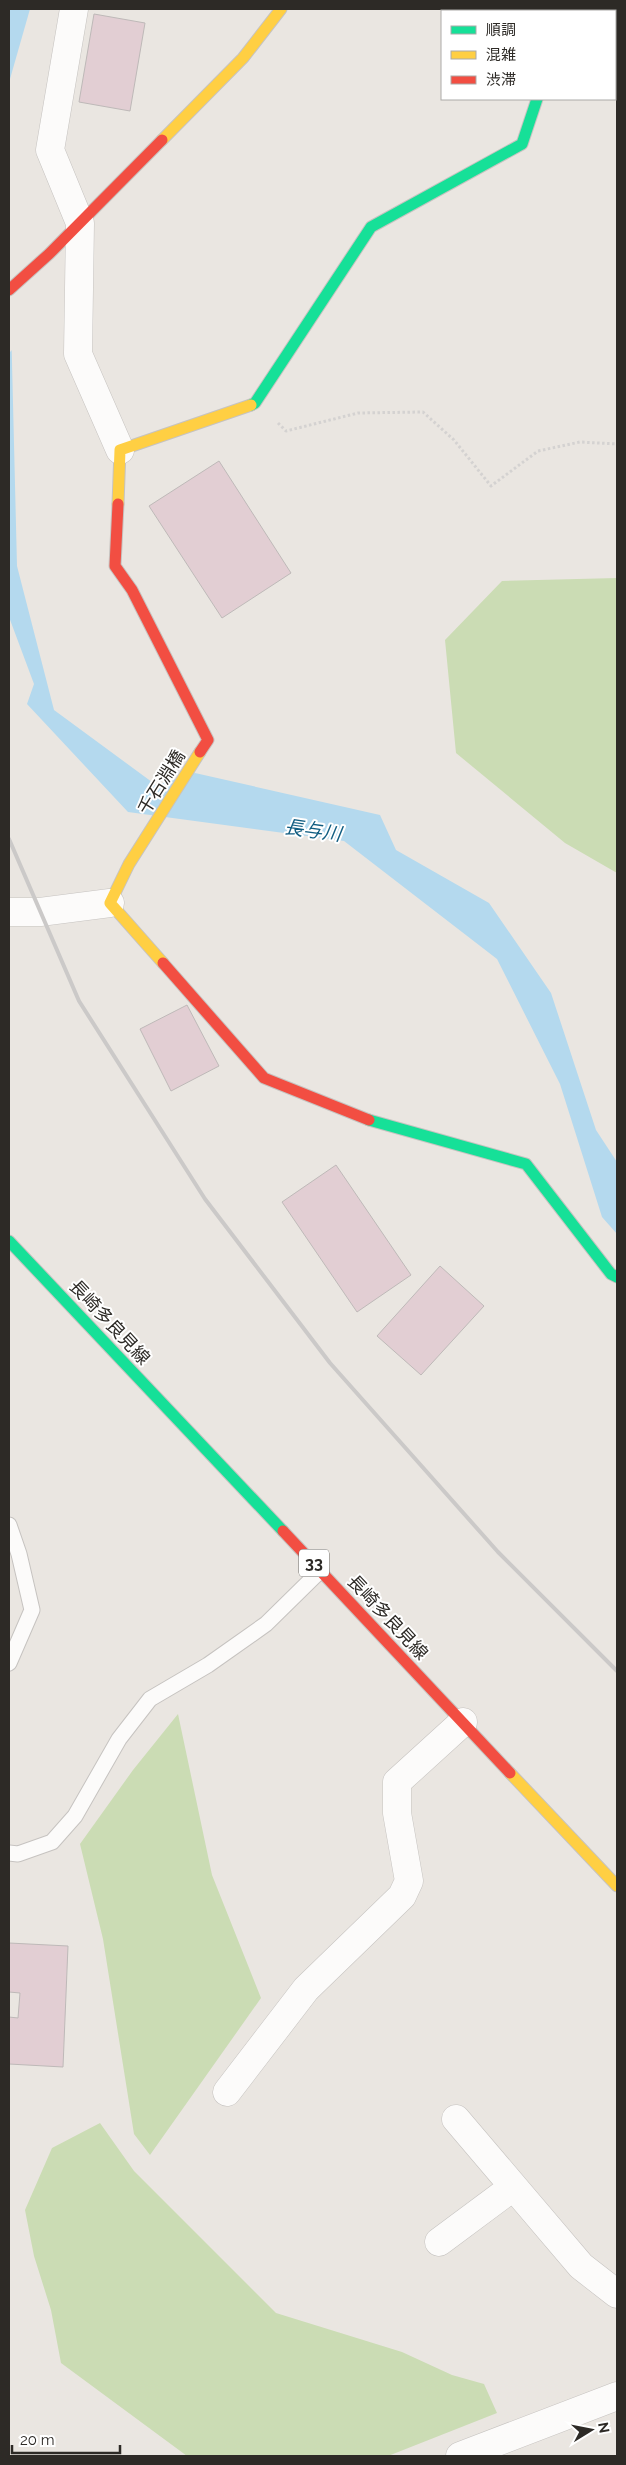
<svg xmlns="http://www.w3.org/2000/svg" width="626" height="2465" font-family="Raleway,'Noto Sans JP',sans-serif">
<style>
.green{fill:#cbdcb4}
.water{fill:#b4d9ee}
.pier{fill:#eae6e1}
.building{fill:#e2ced3;stroke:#beb9b8}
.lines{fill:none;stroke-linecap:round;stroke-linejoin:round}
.lane-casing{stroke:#c6c3c0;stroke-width:17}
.street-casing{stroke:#c6c3c0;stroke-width:29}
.fast-casing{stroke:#c6c3c0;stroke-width:13}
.slow-casing{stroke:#c6c3c0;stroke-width:13}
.jam-casing{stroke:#c6c3c0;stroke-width:13}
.path{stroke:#d4d2d1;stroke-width:3;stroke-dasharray:2.5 2.5;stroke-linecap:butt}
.lane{stroke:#fcfbfa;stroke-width:15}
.street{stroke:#fcfbfa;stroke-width:28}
.fast{stroke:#16e098;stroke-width:11}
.slow{stroke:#ffcf43;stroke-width:11}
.jam{stroke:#f24e42;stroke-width:11}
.rail{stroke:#cbc9c8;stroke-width:4}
.labels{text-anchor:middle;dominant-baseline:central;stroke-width:4;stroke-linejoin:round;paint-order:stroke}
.shield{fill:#fff;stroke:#6c6a67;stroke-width:1}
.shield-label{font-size:16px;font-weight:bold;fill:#2d2a26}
.street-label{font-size:18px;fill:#2d2a26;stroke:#fff}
.water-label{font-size:19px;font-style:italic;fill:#125e82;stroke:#fff}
</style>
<rect width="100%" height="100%" fill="#eae6e1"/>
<!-- green -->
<path class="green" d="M617,578V873L565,843L456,753L445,640L502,581Z
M178,1714L212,1875L261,1998L150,2155L134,2134L103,1939L80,1844L133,1770Z
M100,2123L134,2171L276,2313L402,2352L452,2375L484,2384L497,2413L388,2456H187L61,2363L51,2310L34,2256L25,2210L52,2148Z"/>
<!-- water -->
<path class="water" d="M9,9H30L10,79L9,150Z
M9,240L17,566L54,710L156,785L195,773L380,815L396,850L489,903L551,993L596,1130L617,1162V1234L602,1217L560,1084L497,959L344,841L128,812L27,704L34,684L9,617Z"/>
<!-- pier -->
<path class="pier" d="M9,237L11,240L14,348L9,353Z"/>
<!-- building -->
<path class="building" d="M94,14L145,23L130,111L79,102Z
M219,461L291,573L222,618L149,506Z
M187,1005L219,1066L171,1091L140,1029Z
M336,1165L411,1275L357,1312L282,1202Z
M440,1266L484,1306L421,1375L377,1336Z
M9,1943L68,1946L63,2067L9,2064V2017L18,2018L20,1993L9,1992Z"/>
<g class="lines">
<defs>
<path id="lane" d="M9,1525L19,1554L32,1610L9,1663
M9,1853L18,1854L52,1842L75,1816L119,1739L150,1699L208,1665L266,1624L321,1570"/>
<path id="street" d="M74,9L50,150L80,223L78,354L120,450
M572,11L574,9
M9,912H40L110,903
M227,2092L306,1989L402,1896L409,1881L397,1813V1782L463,1722
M456,2119L581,2266L617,2294
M439,2242L513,2187
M460,2456L617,2396"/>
<path id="fast" d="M251,405L255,403L371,227L522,144L537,99
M369,1120L526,1164L611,1274L617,1277
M9,1241L283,1531"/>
<path id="slow" d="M162,140L243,58L281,9
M118,504L120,450L251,405
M163,963L110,903L129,864L200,752
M510,1773L617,1886"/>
<path id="jam" d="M9,290L49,254L162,140
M118,504L115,566L132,590L208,740L200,752
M163,963L264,1078L369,1120
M283,1531L510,1773"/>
</defs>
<!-- lane casing -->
<use href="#lane" class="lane-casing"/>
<!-- street casing -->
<use href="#street" class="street-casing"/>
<!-- fast casing -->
<use href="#fast" class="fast-casing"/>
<!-- slow casing -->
<use href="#slow" class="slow-casing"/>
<!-- jam casing -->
<use href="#jam" class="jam-casing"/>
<!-- path -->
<path class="path" d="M510,11V9
M278,423L286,431L358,413L423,412L454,440L491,486L538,451L580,442L617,444"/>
<!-- lane -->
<use href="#lane" class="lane"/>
<!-- street -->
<use href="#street" class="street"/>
<!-- fast -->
<use href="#fast" class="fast"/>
<!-- slow -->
<use href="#slow" class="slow"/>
<!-- jam -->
<use href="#jam" class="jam"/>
<!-- rail -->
<path class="rail" d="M9,839L79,1001L205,1199L330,1363L498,1552L617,1671"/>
</g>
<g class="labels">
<!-- shield labels -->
<rect class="shield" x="299" y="1549.5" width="30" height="27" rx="4"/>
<g class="shield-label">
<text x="314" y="1563">33</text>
</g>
<!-- street labels -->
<g class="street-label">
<text transform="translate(161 782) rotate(-58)">千石淵橋</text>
<text transform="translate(110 1322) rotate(47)">長崎多良見線</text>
<text transform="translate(388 1617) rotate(47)">長崎多良見線</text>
</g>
<!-- water labels -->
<g class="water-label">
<text transform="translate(313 830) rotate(8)">長与川</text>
</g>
</g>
<!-- border -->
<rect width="626" height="2465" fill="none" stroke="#2d2a26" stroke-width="20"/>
<!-- legend -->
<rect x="441" y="10" width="175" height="90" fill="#ffffff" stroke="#abaaa8"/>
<rect x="451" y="26" width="25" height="8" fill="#16e098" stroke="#abaaa8"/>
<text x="486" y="35" font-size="15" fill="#2d2a26">順調</text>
<rect x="451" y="51" width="25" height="8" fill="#ffcf43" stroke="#abaaa8"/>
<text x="486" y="60" font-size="15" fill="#2d2a26">混雑</text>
<rect x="451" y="76" width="25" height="8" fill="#f24e42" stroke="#abaaa8"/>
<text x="486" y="85" font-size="15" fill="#2d2a26">渋滞</text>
<!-- north arrow -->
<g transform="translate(591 2430) rotate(80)" stroke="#ffffff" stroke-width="4" paint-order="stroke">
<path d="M0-4L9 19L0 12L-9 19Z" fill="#2d2a26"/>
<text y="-8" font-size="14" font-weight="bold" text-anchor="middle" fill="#2d2a26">N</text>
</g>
<!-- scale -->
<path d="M12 2445v8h108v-8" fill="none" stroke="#2d2a26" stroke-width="2.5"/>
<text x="20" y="2445" font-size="15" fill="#2d2a26" stroke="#ffffff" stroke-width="4" paint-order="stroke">20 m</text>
</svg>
